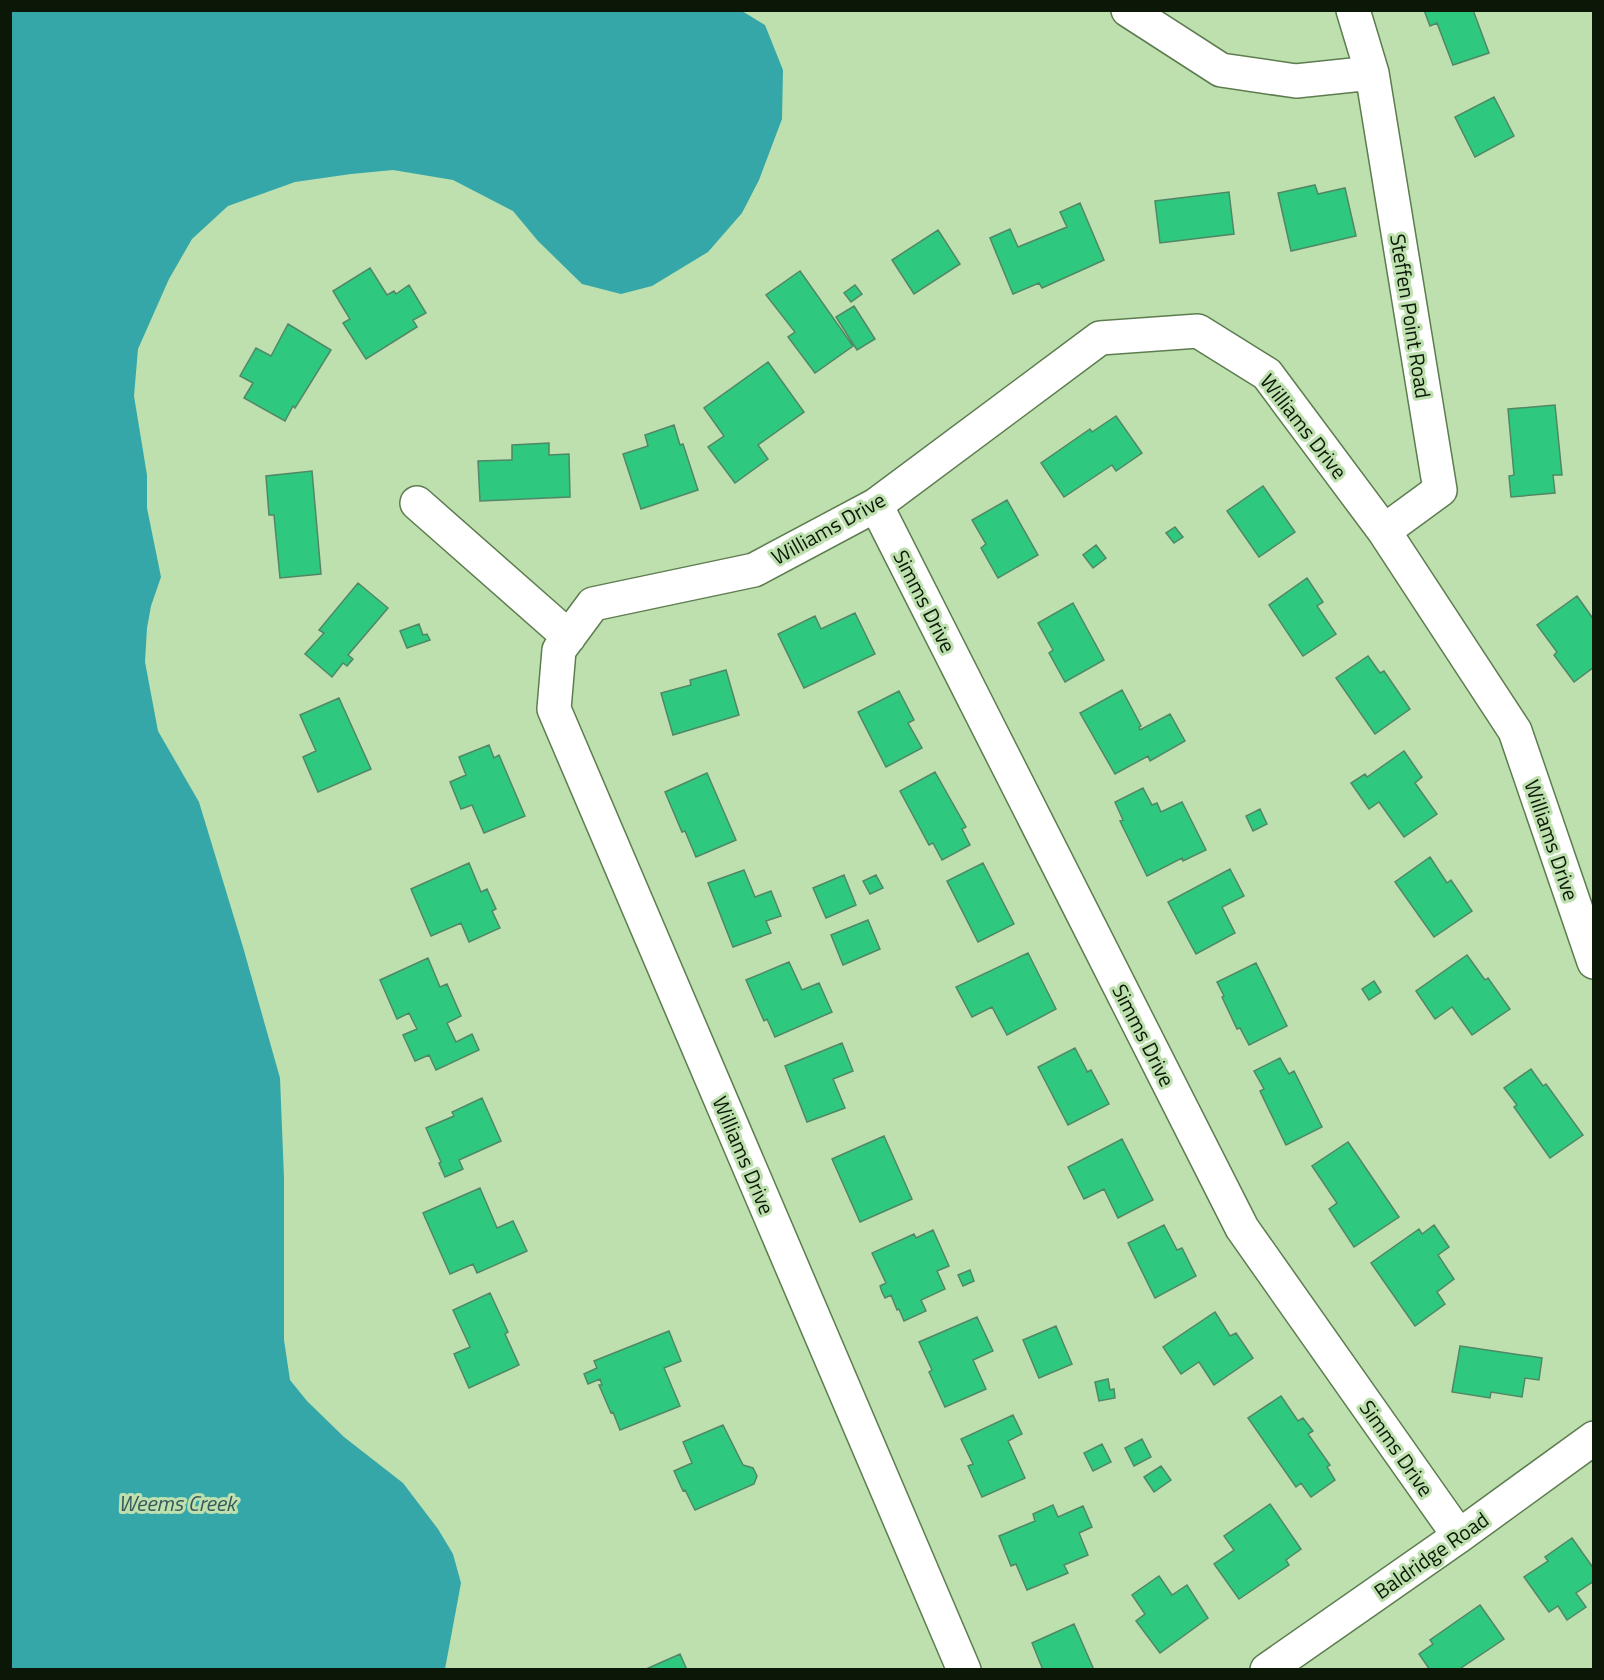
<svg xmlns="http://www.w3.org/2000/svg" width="1604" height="1680" font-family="'Titillium Web',sans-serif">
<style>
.water{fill:#35a7a8}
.building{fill:#2ec97e;stroke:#518766;stroke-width:1.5}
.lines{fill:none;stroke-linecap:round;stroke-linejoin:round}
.street-casing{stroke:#5d7c4f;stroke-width:36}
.street{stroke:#fff;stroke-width:33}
.labels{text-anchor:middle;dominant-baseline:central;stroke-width:6;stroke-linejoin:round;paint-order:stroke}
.street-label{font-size:21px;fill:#0c1807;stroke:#bde0ae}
.water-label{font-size:22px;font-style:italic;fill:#385a5a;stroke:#bde0ae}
</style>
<rect width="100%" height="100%" fill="#bde0ae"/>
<!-- water -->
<path class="water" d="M11,10L742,11L765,25L783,70L782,119L759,180L742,213L708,252L652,286L621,294L582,284L538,241L513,211L453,180L393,170L351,174L295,182L228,206L192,239L169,279L138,349L134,396L147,475V508L161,577L151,606L147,628L145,662L158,731L199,802L243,947L280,1078L284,1178V1340L290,1380L307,1401L344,1437L403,1483L438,1529L453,1554L461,1583L445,1669H11Z"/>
<!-- building -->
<path class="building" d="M1424,10H1473L1489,53L1453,65L1437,23L1430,26Z
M1494,97L1514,136L1475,157L1455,117Z
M1315,185L1318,194L1345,188L1356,236L1291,251L1278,193Z
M1229,192L1234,234L1160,243L1155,201Z
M1080,203L1104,260L1042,288L1039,283L1013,294L990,238L1010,229L1018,247L1067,227L1060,212Z
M938,230L960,264L914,294L892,260Z
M370,268L387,295L394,291L396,294L409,285L426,313L413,320L417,327L366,359L343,323L350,319L333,291Z
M800,271L853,346L815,373L788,337L795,332L766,295Z
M855,285L862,294L851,302L844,293Z
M854,306L875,339L857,350L836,317Z
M288,324L331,350L295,408L293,406L285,421L244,398L253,383L240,376L256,348L271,356Z
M768,362L804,412L758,445L768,459L735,483L708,447L724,436L704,408Z
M1555,405L1562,475H1553L1555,493L1511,497L1509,476L1514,475L1508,409Z
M1116,416L1142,453L1116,471L1112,465L1064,497L1041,463L1090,429L1092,432Z
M674,425L680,445L683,444L698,490L641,509L623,454L648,446L645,435Z
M549,443V455L569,454L570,497L480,501L478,461L512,460V445Z
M312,471L321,574L280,578L274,515H269L266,476Z
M1263,486L1295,532L1259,557L1227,511Z
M1007,500L1038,555L998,578L981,548L986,544L972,520Z
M1175,527L1183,537L1174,543L1166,533Z
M1096,545L1106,558L1093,568L1083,555Z
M1307,578L1323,602L1317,606L1336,634L1303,656L1269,605Z
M358,583L388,608L348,655L353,659L347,666L343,663L332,677L305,654L324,633L319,630Z
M1577,596L1594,620V667L1574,682L1554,655L1557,652L1537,625Z
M1073,603L1104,660L1065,682L1049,653L1053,650L1038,623Z
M855,613L875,654L804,688L778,634L815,616L821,629Z
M419,624L423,635L427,634L430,640L407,648L400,631Z
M1368,656L1380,673L1384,671L1410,709L1375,734L1336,678Z
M726,670L739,715L673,735L661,693L691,685L690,680Z
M1122,690L1141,726L1139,727L1140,730L1170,714L1185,741L1150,761L1148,756L1115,774L1080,713Z
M899,691L914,720L908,723L922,748L886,767L858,712Z
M339,698L371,769L318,792L303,757L316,751L300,715Z
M489,745L494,758L499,755L525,816L484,833L472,805L461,809L450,782L466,775L459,757Z
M1404,751L1422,777L1415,783L1437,814L1404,837L1379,802L1369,809L1351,783L1365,774L1367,777Z
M935,772L966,827L962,829L970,845L942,860L933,843L929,845L900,791Z
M707,773L736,840L696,857L685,831L682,832L665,792Z
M1143,788L1152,805L1157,803L1161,812L1182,802L1206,850L1183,861L1182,858L1147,876L1120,821L1123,820L1115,802Z
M1260,809L1267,824L1253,831L1246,816Z
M1430,857L1447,883L1451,880L1472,911L1434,937L1395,882Z
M469,863L481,892L487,889L496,909L492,911L500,928L469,942L461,923L431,936L411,889Z
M983,863L1014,924L978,942L947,881Z
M1230,869L1244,896L1222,907L1235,933L1196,954L1168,902Z
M744,870L755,897L771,891L781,916L766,921L771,933L733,947L708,883Z
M844,875L856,905L826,918L813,888Z
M876,875L883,888L870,894L863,881Z
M868,920L880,949L843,965L831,935Z
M1028,953L1056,1009L1007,1035L992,1007L972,1017L956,987Z
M1467,955L1485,980L1488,978L1510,1009L1472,1035L1452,1007L1435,1019L1416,991Z
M428,958L440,987L447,984L461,1016L447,1023L456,1042L472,1034L479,1050L436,1070L429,1055L415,1061L403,1035L417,1029L409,1013L397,1019L380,980Z
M789,962L802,990L819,983L832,1012L775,1037L767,1019L764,1021L746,980Z
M1256,963L1287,1026L1249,1045L1240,1028L1237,1029L1222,997L1224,996L1217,982Z
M1374,981L1381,992L1369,1000L1362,989Z
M842,1043L853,1071L833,1079L845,1108L807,1122L785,1066Z
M1075,1048L1087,1071V1072L1091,1070L1109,1104L1068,1125L1038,1067Z
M1280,1058L1289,1074L1294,1071L1322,1127L1286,1145L1260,1091L1264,1089L1254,1071Z
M1531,1069L1543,1086L1546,1084L1583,1135L1550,1158L1514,1107L1517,1105L1504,1088Z
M482,1098L501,1141L459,1160L463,1169L445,1177L439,1163L441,1162L426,1128L454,1116L452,1112Z
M884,1136L912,1199L860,1222L832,1159Z
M1122,1139L1153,1200L1118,1218L1104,1189L1084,1199L1068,1167Z
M1348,1142L1399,1217L1354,1247L1329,1209L1337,1203L1312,1166Z
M480,1188L497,1228L513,1221L527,1251L477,1273L473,1264L450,1274L423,1213Z
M1164,1225L1177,1250L1182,1248L1196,1276L1155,1298L1128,1243Z
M1434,1225L1449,1247L1438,1255L1454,1279L1437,1292L1445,1304L1415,1326L1371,1263L1419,1229L1422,1234Z
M933,1230L949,1266L937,1271L945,1289L921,1300L926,1311L904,1321L899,1309L897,1310L891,1295L885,1298L882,1292L880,1286L886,1283L872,1253L914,1234L916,1238Z
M970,1270L974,1281L963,1286L958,1275Z
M490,1293L508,1332L505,1334L519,1365L469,1388L454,1354L470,1347L453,1310Z
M1215,1312L1230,1336L1236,1333L1253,1358L1214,1385L1199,1362L1181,1374L1163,1347Z
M977,1317L993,1351L973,1360L986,1389L945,1407L929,1372L932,1370L919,1342Z
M1056,1326L1072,1364L1039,1378L1023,1340Z
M669,1331L681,1361L664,1368L680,1406L620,1430L613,1412L611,1413L599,1385H602L600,1379L588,1384L584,1374L597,1368L594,1361Z
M1460,1346L1542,1358L1539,1380L1525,1378L1522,1397L1491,1392L1490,1398L1452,1392Z
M1108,1379L1110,1390L1114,1389L1115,1398L1099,1401L1095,1382Z
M1281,1396L1298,1421L1303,1418L1313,1431L1308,1434L1330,1465L1327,1467L1335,1480L1311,1497L1301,1483L1296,1487L1248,1418Z
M1013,1415L1022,1434L1008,1441L1025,1478L982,1497L968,1466L973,1464L961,1439Z
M723,1425L743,1465L753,1468L757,1476L754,1484L695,1510L685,1490L683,1491L674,1471L692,1463L683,1442Z
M1142,1439L1151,1457L1134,1466L1125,1448Z
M1102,1444L1111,1462L1093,1471L1084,1453Z
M1161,1466L1171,1480L1154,1492L1144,1477Z
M1270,1504L1301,1549L1286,1560L1289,1565L1239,1599L1214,1564L1234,1550L1224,1536Z
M1053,1505L1058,1517L1083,1506L1092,1527L1079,1533L1088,1555L1064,1565L1068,1573L1027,1590L1016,1564L1011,1566L999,1536L1035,1521L1033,1514Z
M1572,1538L1594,1569V1581L1576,1593L1586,1607L1567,1620L1558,1606L1549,1612L1524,1577L1548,1561L1545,1557Z
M1159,1576L1172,1595L1187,1585L1208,1618L1160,1653L1136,1621L1145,1614L1132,1595Z
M1480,1605L1504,1639L1458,1670H1430L1419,1654L1433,1644L1430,1640Z
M1074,1624L1094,1670H1043L1032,1643Z
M680,1654L687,1670H644Z"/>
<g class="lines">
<defs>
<path id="street" d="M1128,10L1221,70L1296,81L1372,73
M1353,10L1372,73L1440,490L1384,531
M417,503L569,637
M876,505L1242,1228L1459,1536
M964,1670L554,709L559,650L593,604L754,570L876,505L1100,338L1198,331L1267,374L1384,531L1515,731L1594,962
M1267,1670L1459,1536L1594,1438"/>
</defs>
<!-- street casing -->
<use href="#street" class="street-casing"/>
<!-- street -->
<use href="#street" class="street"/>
</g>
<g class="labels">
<!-- street labels -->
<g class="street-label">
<text transform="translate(1411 316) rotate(81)">Steffen Point Road</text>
<text transform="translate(1304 426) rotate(52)">Williams Drive</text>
<text transform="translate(828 528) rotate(-29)">Williams Drive</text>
<text transform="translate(925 601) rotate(63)">Simms Drive</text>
<text transform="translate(1552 840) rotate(71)">Williams Drive</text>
<text transform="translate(1144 1035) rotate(63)">Simms Drive</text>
<text transform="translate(744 1155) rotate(67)">Williams Drive</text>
<text transform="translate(1397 1448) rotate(55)">Simms Drive</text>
<text transform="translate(1431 1555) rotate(-35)">Baldridge Road</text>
</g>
<!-- water labels -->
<g class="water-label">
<text x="177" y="1503">Weems Creek</text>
</g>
</g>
<!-- border -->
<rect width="1604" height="1680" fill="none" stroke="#0c1807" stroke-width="24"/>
</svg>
